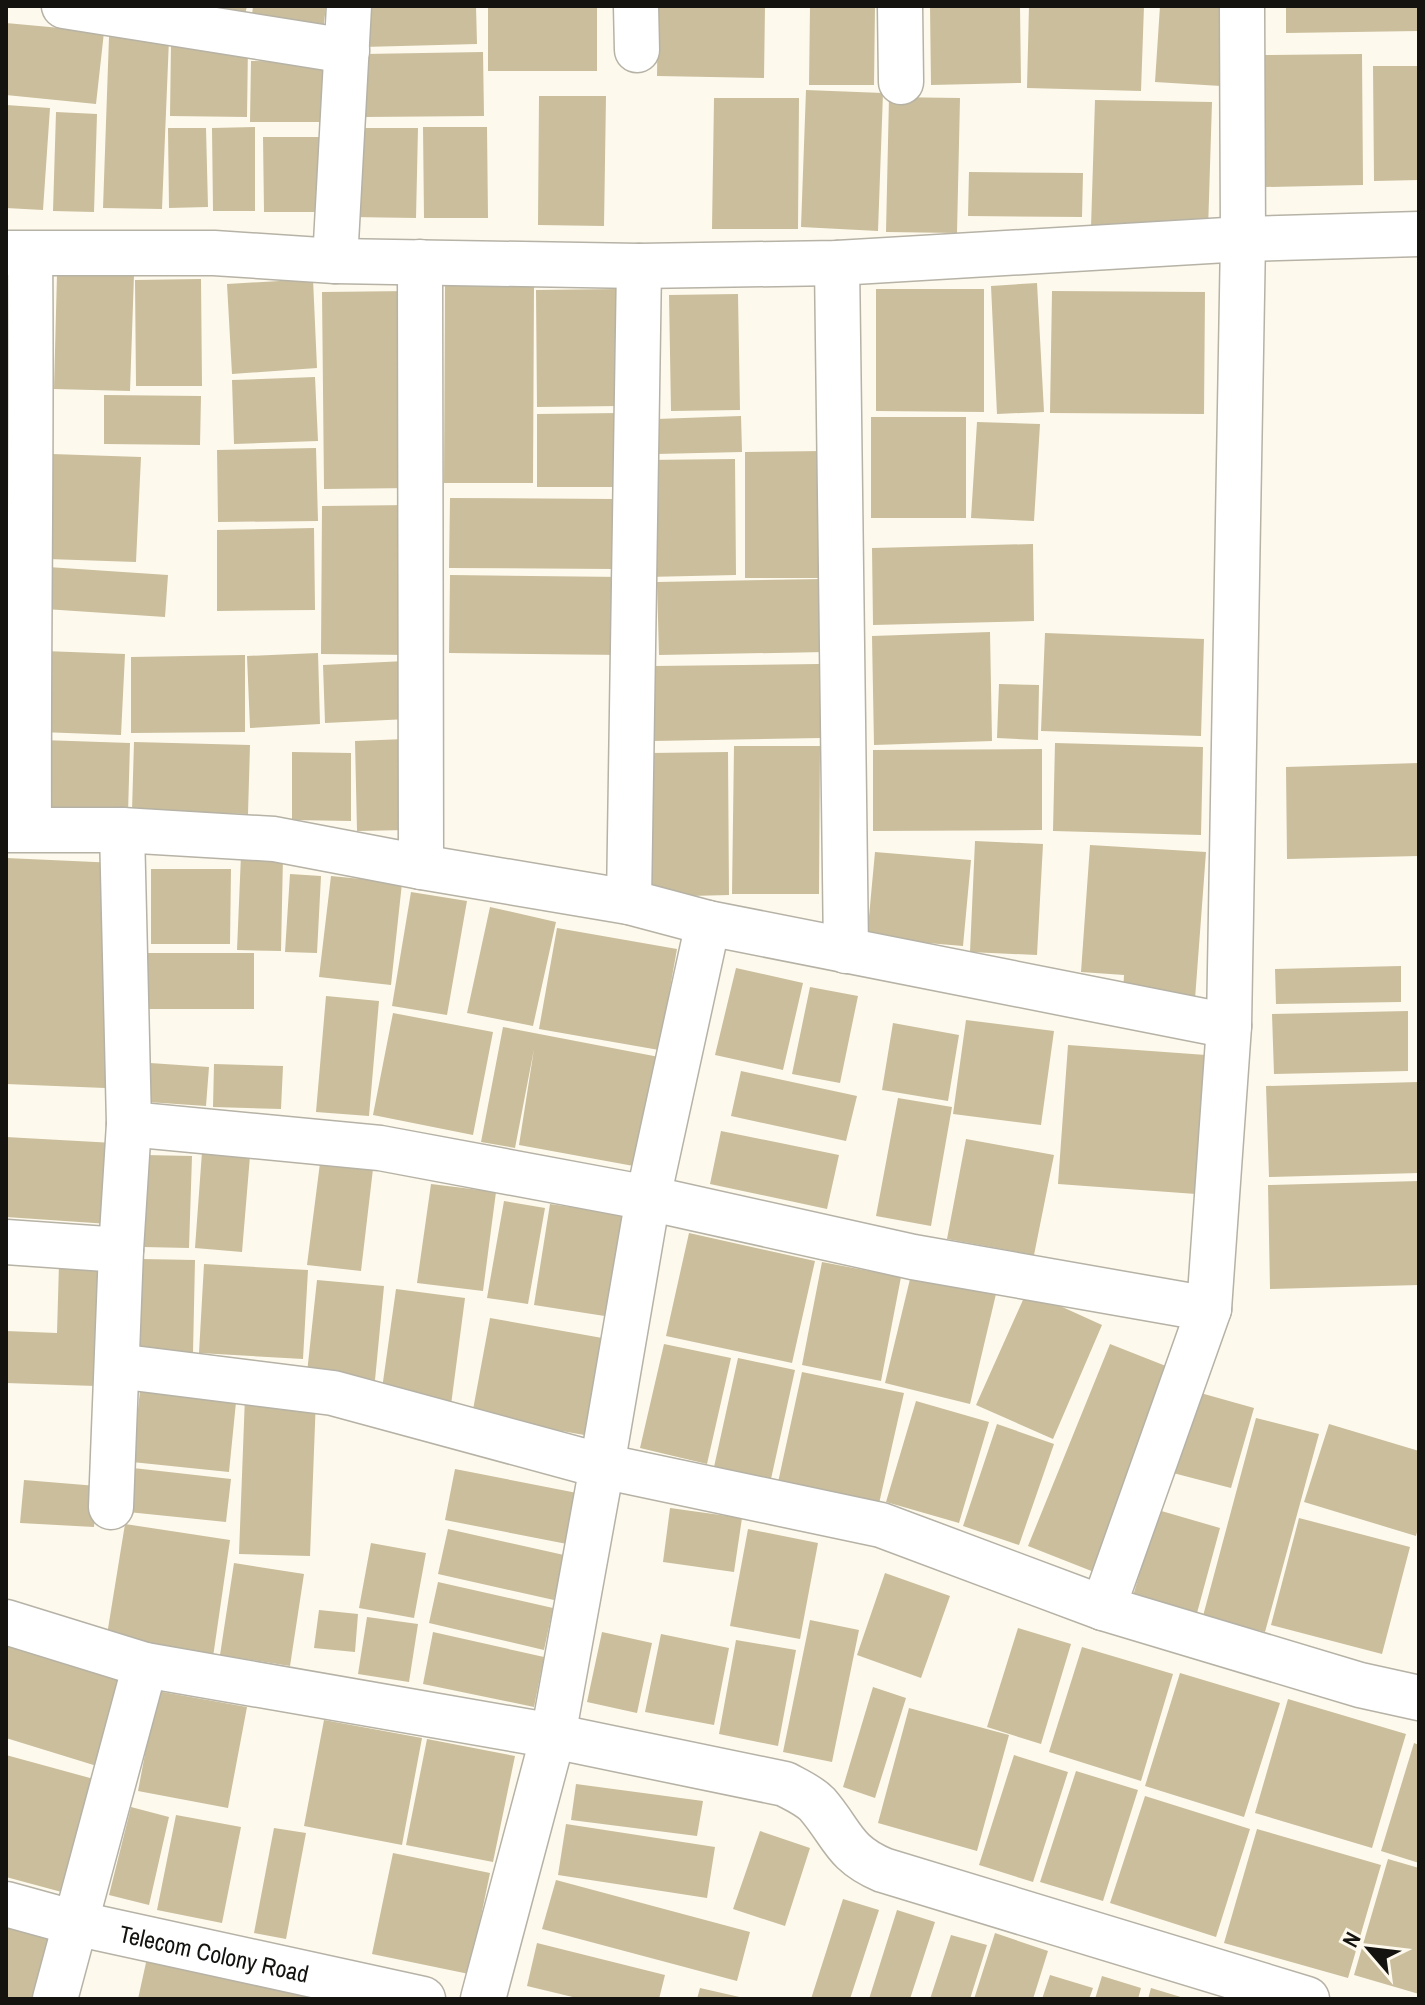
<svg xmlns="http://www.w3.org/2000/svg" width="1425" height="2005" font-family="'Archivo Narrow',sans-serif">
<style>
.building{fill:#cabe9c}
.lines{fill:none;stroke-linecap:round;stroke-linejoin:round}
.minor-casing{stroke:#b6b2a6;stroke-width:47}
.minor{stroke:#fff;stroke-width:44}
.labels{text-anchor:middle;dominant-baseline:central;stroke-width:8;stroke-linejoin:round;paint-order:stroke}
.street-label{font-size:24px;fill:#14130f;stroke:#fef9ed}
</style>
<rect width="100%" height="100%" fill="#fef9ed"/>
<!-- building -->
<path class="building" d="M173,6H247L244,20Z
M253,6H326L323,31L251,24Z
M363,6H476L477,44L363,47Z
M488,6H597V71H488Z
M658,6H765L764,78L657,76Z
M810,6H875L874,85H809Z
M930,6H1020L1021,83L931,85Z
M1029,6H1144L1141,91L1027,88Z
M1160,6L1226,8L1221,86L1155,82Z
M1286,6H1419V31L1286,33Z
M6,23L104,32L96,104L6,95Z
M109,37L169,39L162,209L103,208Z
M171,43L248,44L247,117L170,116Z
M483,52L484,116L364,117V54Z
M1362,54L1363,185L1265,187L1264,55Z
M251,61L332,62L331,122H250Z
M1373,66H1419V180L1374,181Z
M806,90L883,93L878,231L801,227Z
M539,96H606L604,226L538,225Z
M889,97L960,98L957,233L886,232Z
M714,98H799L798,229H712Z
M1095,100L1212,102L1208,230L1091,227Z
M6,105L50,108L43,210L6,208Z
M56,112L97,114L94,212L53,211Z
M255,127V211H213L212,128Z
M423,127H487L488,218H424Z
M168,128H206L208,207L169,208Z
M353,128H418L416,218L351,217Z
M263,137H325L326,212H264Z
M969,172L1083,173L1082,217L968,216Z
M57,274L134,275L130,391L54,389Z
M201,279L202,386H136L135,280Z
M313,279L317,368L232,374L227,284Z
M1037,283L1044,412L997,414L991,286Z
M445,286H534L533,483H444Z
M617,289L619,406L537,407L536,290Z
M876,289H984V412L876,411Z
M410,291L412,488L324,489L322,292Z
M1052,291L1205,292L1204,414L1050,413Z
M738,294L740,410L671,411L669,295Z
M6,314H16L17,355H6Z
M6,366H14L12,481H6Z
M315,377L318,441L234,444L232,380Z
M104,395L201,396L200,445L104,444Z
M619,413L620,487H537V414Z
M741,416L742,452L656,454V419Z
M871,417H966V518H871Z
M977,422L1040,424L1034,521L971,518Z
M316,448L318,521L218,522L217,450Z
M825,451V578H745V452Z
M52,454L141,457L136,562L48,559Z
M735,459L736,575L646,577L645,460Z
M450,498L614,499V569L449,568Z
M411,505L410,655L321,654L322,506Z
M314,528L315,610L217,611V530Z
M1033,544L1034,621L873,625L872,548Z
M48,567L168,575L165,617L45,609Z
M450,575L624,577L623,655L449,653Z
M824,579L825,652L659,655L657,582Z
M990,632L992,741L874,745L872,636Z
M1045,633L1204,639L1201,736L1041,731Z
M44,651L125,654L121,735L40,732Z
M318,653L320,724L250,728L247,656Z
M245,655V732L131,733V657Z
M405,661L408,719L325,723L323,665Z
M819,664L821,738L653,741V666Z
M999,684L1039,685L1038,740L997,738Z
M405,739L407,830L357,831L355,741Z
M42,740L130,743L128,814L39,811Z
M134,742L250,745L248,814L132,811Z
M1055,743L1203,747L1201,835L1053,831Z
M734,746H820L819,894H732Z
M1042,749V830L873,831V750Z
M292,752L351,753V821L292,820Z
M728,752L729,895L651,897L649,753Z
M1419,763V856L1287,859L1286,767Z
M975,841L1043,844L1037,955L970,952Z
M1090,845L1206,852L1195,999L1123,994L1124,975L1081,972Z
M875,852L971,860L963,946L867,938Z
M241,855L283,856L281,951L237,950Z
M6,858L117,863L105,1088L6,1084Z
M151,869H231L230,944H151Z
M290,874L321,876L317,953L285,952Z
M331,876L402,883L391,985L319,977Z
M411,892L467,901L447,1015L392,1006Z
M490,907L556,922L533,1026L467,1013Z
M557,928L677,949L659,1050L539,1029Z
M147,953H254V1009H147Z
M1401,966V1002L1276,1004L1275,969Z
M736,968L803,983L783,1070L715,1055Z
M810,987L858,996L840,1083L792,1074Z
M326,996L379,1001L369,1116L316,1112Z
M1408,1011V1071L1274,1074L1272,1014Z
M393,1013L493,1032L473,1135L373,1115Z
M966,1020L1054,1031L1041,1125L953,1114Z
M893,1023L959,1035L948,1101L882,1090Z
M503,1027L659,1057L639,1167L519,1145L534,1049L515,1148L481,1142Z
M1068,1045L1206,1055L1196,1194L1058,1184Z
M150,1063L209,1067L206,1106L147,1102Z
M214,1064L283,1066L281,1109L213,1107Z
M741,1071L857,1096L846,1141L731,1116Z
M1419,1082V1173L1269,1177L1266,1086Z
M898,1098L952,1107L931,1226L876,1216Z
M721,1131L839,1155L827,1209L710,1184Z
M6,1137L114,1143L109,1224L6,1217Z
M966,1139L1054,1155L1034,1255L947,1239Z
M202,1152L250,1156L242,1252L195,1248Z
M145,1155L192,1156L189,1248L143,1247Z
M320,1163L373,1169L361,1271L307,1265Z
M1419,1181V1285L1270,1289L1268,1185Z
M431,1184L496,1192L483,1291L417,1283Z
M504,1201L545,1208L528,1304L487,1298Z
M550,1204L627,1215L611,1317L534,1305Z
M689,1233L815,1261L792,1363L666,1336Z
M141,1259L195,1260L193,1353L138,1352Z
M822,1262L901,1277L881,1381L802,1365Z
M59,1264L99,1265L96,1386L6,1383V1331L57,1333Z
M204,1264L308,1270L303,1359L199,1353Z
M911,1275L996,1294L970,1404L885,1383Z
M317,1280L384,1286L375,1380L307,1373Z
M396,1289L465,1298L451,1405L381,1396Z
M1027,1291L1102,1325L1053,1439L976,1405Z
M490,1318L608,1339L590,1436L472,1415Z
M664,1344L731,1358L707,1464L640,1448Z
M1110,1344L1176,1370L1094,1572L1028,1546Z
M738,1358L795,1370L771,1479L714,1467Z
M802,1372L904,1393L878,1508L777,1487Z
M141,1382L237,1392L229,1472L132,1462Z
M1197,1392L1254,1408L1231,1488L1173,1473Z
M245,1396L316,1398L310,1556L239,1554Z
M916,1401L989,1422L959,1523L886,1502Z
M1256,1418L1319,1434L1265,1632L1203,1616Z
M997,1424L1054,1444L1019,1545L963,1526Z
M1329,1424L1419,1451V1524L1416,1536L1304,1502Z
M133,1468L231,1479L226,1522L128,1512Z
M455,1469L577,1493L567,1544L445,1520Z
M24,1480L97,1486L94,1527L20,1523Z
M670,1508L742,1518L734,1572L663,1562Z
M1158,1510L1220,1528L1197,1613L1133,1596Z
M1299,1518L1410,1547L1382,1654L1271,1625Z
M125,1524L230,1540L213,1657L106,1641Z
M448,1529L564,1555L554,1600L438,1574Z
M748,1529L818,1543L800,1639L730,1626Z
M371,1543L426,1553L414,1618L359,1608Z
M234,1563L304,1574L290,1666L220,1655Z
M885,1573L950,1596L921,1678L857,1655Z
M438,1582L553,1608L544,1650L429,1623Z
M319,1610L358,1614L355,1652L314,1648Z
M367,1617L418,1624L409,1682L358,1674Z
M810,1620L859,1630L832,1762L783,1752Z
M1018,1628L1071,1644L1041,1744L987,1727Z
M433,1632L544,1657L534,1707L423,1684Z
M602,1632L652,1643L637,1713L587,1702Z
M661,1634L729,1648L714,1725L645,1712Z
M736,1640L796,1650L778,1746L719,1734Z
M6,1645L127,1681L100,1767L6,1738Z
M1082,1647L1173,1674L1141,1781L1049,1752Z
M1180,1673L1280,1703L1244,1817L1145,1786Z
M873,1687L906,1698L875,1798L843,1787Z
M157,1691L247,1707L228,1808L138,1791Z
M1288,1699L1406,1734L1372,1848L1255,1813Z
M909,1708L1009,1735L977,1851L878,1823Z
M324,1720L422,1738L402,1845L304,1826Z
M427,1739L515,1756L493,1862L406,1845Z
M1414,1743L1419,1745V1863L1381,1851Z
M6,1755L101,1781L69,1894L6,1877Z
M1014,1755L1068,1772L1033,1882L979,1865Z
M1076,1771L1138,1790L1103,1901L1040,1882Z
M576,1784L703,1801L697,1836L571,1820Z
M1145,1796L1250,1829L1216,1937L1110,1903Z
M131,1807L169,1817L149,1905L109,1895Z
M176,1815L241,1827L222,1923L157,1910Z
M566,1824L715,1847L707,1898L558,1875Z
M274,1828L306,1833L286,1939L254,1933Z
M1257,1829L1381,1865L1348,1978L1224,1943Z
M760,1831L810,1848L785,1926L733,1909Z
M393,1853L490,1873L469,1974L372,1954Z
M1388,1859L1419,1868V1994L1354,1975Z
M556,1880L750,1932L737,1981L542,1929Z
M843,1899L879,1910L850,1999H811Z
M897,1910L935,1922L910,1999H869Z
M6,1923L52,1934L36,1999H6Z
M995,1933L1048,1951L1033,1999H974Z
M951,1935L987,1945L970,1999H930Z
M537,1943L665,1975L659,1999H581L527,1986Z
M147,1958L315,1998V1999H138Z
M1050,1975L1093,1988L1089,1999H1042Z
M1102,1976L1141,1988L1138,1999H1095Z
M700,1988L744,1998V1999H697Z
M1151,1988L1184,1998V1999H1148Z"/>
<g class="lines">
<defs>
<g id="minor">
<path d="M64,6L347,51"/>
<path d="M636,6L637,50"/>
<path d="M900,6L901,82"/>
<path d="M6,253H214L335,261L639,266L837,263L1243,239L1419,234"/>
<path d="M335,261L349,6"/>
<path d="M420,262L421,867"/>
<path d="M837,263L846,951"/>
<path d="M29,828C28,637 32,446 30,254"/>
<path d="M6,830H122L274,839L421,867L629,902L708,923L1229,1026"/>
<path d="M629,902L639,266"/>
<path d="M129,1124L380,1148L648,1198L913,1257L1209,1309"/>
<path d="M6,1242L121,1250"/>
<path d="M117,1366L333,1393L602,1466L881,1525L1103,1608L1360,1685L1419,1698"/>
<path d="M111,1507L121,1250L129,1124L122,830"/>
<path d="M1103,1608L1209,1309L1229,1026L1243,239L1242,6"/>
<path d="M6,1622L145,1665L553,1736L785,1784C796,1790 808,1795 817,1804C843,1834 843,1853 883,1870L1307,1999"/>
<path id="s1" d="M6,1904L75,1923L423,1999"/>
<path d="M55,1999L145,1665"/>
<path d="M483,1999L553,1736L602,1466L648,1198L708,923"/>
</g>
</defs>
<!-- minor casing -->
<use href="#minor" class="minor-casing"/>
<!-- minor -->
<use href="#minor" class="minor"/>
</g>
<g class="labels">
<!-- street labels -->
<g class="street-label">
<text stroke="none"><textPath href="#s1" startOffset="214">Telecom Colony Road</textPath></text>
</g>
</g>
<!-- border -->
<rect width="1425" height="2005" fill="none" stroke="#14130f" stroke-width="16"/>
<!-- north arrow -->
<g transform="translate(1369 1949) rotate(298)" stroke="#fef9ed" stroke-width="6" paint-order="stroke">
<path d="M0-6L14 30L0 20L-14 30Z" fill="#14130f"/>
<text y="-12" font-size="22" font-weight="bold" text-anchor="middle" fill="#14130f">N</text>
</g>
</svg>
